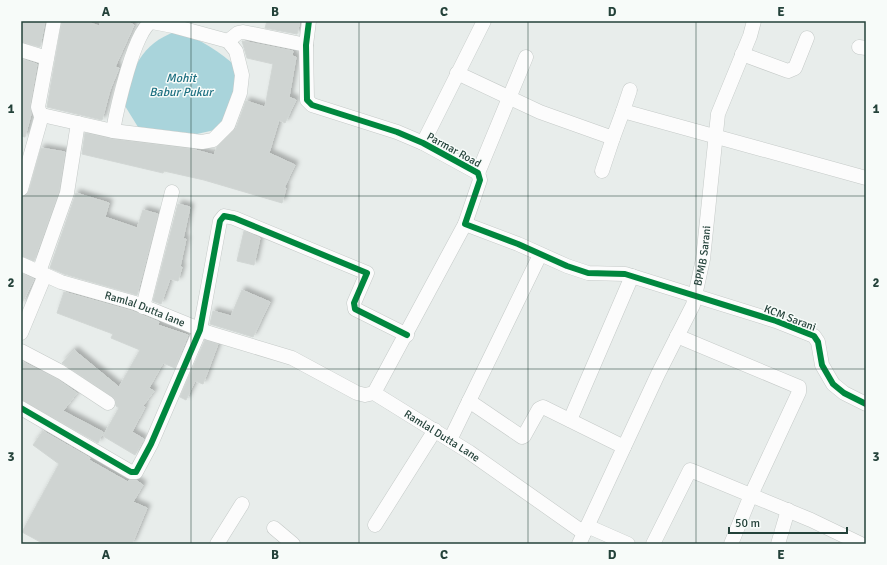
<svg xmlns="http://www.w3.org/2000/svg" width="887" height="565" font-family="Signika,sans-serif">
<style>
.water{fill:#a9d4db}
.building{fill:#cfd4d2;stroke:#d1d6d4;filter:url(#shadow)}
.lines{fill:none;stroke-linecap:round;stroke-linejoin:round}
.minor-casing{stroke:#c5cac8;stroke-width:15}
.minor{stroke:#fcfcfc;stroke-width:14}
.cycleway-casing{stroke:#f7fbf9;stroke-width:8}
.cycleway{stroke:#00873e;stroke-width:6}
.grid{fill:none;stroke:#24423a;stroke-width:1;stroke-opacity:0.55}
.labels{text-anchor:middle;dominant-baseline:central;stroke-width:3;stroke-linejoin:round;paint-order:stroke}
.street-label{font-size:11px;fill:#24423a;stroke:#f7fbf9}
.water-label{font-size:12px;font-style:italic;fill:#1c6f80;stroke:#f7fbf9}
.neatline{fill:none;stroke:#24423a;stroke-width:1.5}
.grid-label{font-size:13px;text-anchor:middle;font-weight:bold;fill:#24423a}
</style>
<defs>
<filter id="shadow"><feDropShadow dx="3.5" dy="-3.5" stdDeviation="2" flood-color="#0004"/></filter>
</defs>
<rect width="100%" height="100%" fill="#e8edeb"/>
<!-- water -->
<path class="water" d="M177,31C202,40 219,51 239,69L241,93L219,129L197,134L138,127L125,106C131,69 140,44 177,31Z"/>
<!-- building -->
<path class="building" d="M21,21H45L40,47L21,42Z
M62,21H85L99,26L101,21H127L134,25L115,67L119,68L110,90L102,120L47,107Z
M267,21H300L297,34L265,28Z
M242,41L293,51L292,56L296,57L289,97L296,100L285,123L279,120L269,153L295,165L284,188H286L282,203L204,180L164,171L163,173L82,154L85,133L112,139L192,149L214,155L217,147L236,128L246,101L265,107L273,64L247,58Z
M21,59L37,64L30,105L31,114L25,137L21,136Z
M41,148L65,152L59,191L34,261L21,256V197L27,195L29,191Z
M76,193L109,203L105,217L137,228L143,210L158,214L137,295L64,274L50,268Z
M178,204L190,207L183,239H186L180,267H182L178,281L170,279L161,304L153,301Z
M244,231L260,238L254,265L237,261Z
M21,273L34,279L21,305Z
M242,290L270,302L253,337L210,324L213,311L231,316Z
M64,292L132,311L159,322L158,325L188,335L175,368L163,363L149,388L154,391L143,406L145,407L132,432L144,439L135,455L103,436L119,408L116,406L115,399L62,363L74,350L119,387L140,350L111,338L113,334L57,313Z
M205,340L218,344L203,384L195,381L186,400L180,397Z
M21,361L57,379L77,393L63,411L103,432L98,443L21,400Z
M43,431L90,458L89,460L128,482L129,480H136L143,485L133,502L147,508L132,544H44L22,532L59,464L33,445Z"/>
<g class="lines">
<defs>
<g id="minor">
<path d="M309,21L306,45L307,100L312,105L397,132L423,143L478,173L480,180L465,224L518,244L567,266L588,273L625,274L776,321L814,336L818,342L822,365L833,384L844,393L866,404"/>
<path d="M152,22L173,26L228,41L236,51L242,75L240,93L228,125L213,140L202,142L113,131C116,113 135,26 152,22Z"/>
<path d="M228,41L238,33L243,32L306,45"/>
<path d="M859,47L866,48"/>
<path d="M21,50L47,58"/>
<path d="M742,54L788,71L795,68L807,38"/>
<path d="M457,73L540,112L613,138L623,111L866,178"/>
<path d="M623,111L630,90"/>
<path d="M41,116L38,107L54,21"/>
<path d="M423,143L484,21"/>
<path d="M602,171L613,138"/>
<path d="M478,173L526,57"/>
<path d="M21,189L42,115L113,131"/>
<path id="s1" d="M21,264L61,282L135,303L209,333L292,358L357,393L365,395L374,393L469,452L584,533"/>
<path d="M39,272L67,193L78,123"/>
<path d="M143,307L172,192"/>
<path d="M21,333L45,275"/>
<path d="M677,336L799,387V392L751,495L731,544"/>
<path d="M21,351L61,372L108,403"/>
<path d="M374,393L465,224"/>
<path d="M469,401L522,437L524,436L539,409L543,407L624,447"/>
<path d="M21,408L131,472H136L151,444L200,330L220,221L224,216L234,218L367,273L354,303L355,309L407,335"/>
<path d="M570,420L632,276"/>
<path d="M450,440L540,255"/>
<path d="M375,525L435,430"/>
<path d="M587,526L628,544"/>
<path d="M274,528L293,544"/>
<path d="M217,544L242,504"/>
<path id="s2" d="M579,544L658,374L693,305L703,259L718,114L750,36L754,21"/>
<path d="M653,544L690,470L811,520L861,544"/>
<path d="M778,544L788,510"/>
</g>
</defs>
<!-- minor casing -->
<use href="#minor" class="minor-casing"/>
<!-- minor -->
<use href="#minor" class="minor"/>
<defs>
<path id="cycleway" d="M309,21L306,45L307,100L312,105L397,132L423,143L478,173L480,180L465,224L518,244L567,266L588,273L625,274L776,321L814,336L818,342L822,365L833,384L844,393L866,404
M21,408L131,472H136L151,444L200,330L220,221L224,216L234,218L367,273L354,303L355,309L407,335"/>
</defs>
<!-- cycleway casing -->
<use href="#cycleway" class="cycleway-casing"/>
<!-- cycleway -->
<use href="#cycleway" class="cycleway"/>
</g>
<!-- grid -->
<path class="grid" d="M191,21V544M359,21V544M528,21V544M696,21V544M21,196H866M21,369H866"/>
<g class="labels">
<!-- street labels -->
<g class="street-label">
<text transform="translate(454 150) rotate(29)">Parmar Road</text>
<text stroke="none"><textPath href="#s2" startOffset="315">BPMB Sarani</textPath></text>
<text stroke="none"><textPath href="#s1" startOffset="132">Ramlal Dutta lane</textPath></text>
<text transform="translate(790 318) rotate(21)">KCM Sarani</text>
<text stroke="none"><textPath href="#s1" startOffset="459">Ramlal Dutta Lane</textPath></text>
</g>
<!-- water labels -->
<g class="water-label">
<text x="181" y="78">Mohit<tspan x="181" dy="14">Babur Pukur</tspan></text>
</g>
</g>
<!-- border -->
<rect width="887" height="565" fill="none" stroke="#f7fbf9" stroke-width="44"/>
<!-- scale -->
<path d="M729 527v6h118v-6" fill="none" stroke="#24423a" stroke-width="2"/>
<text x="735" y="527" font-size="12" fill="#24423a" stroke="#f7fbf9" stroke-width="3" paint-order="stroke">50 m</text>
<rect x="22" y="22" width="843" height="521" class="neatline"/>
<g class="grid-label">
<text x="106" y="16">A</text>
<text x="275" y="16">B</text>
<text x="444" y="16">C</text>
<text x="612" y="16">D</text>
<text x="781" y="16">E</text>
<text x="11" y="113">1</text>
<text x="876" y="113">1</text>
<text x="11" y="287">2</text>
<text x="876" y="287">2</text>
<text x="11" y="461">3</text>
<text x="876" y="461">3</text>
<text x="106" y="559">A</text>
<text x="275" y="559">B</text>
<text x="444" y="559">C</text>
<text x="612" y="559">D</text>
<text x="781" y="559">E</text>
</g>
</svg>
